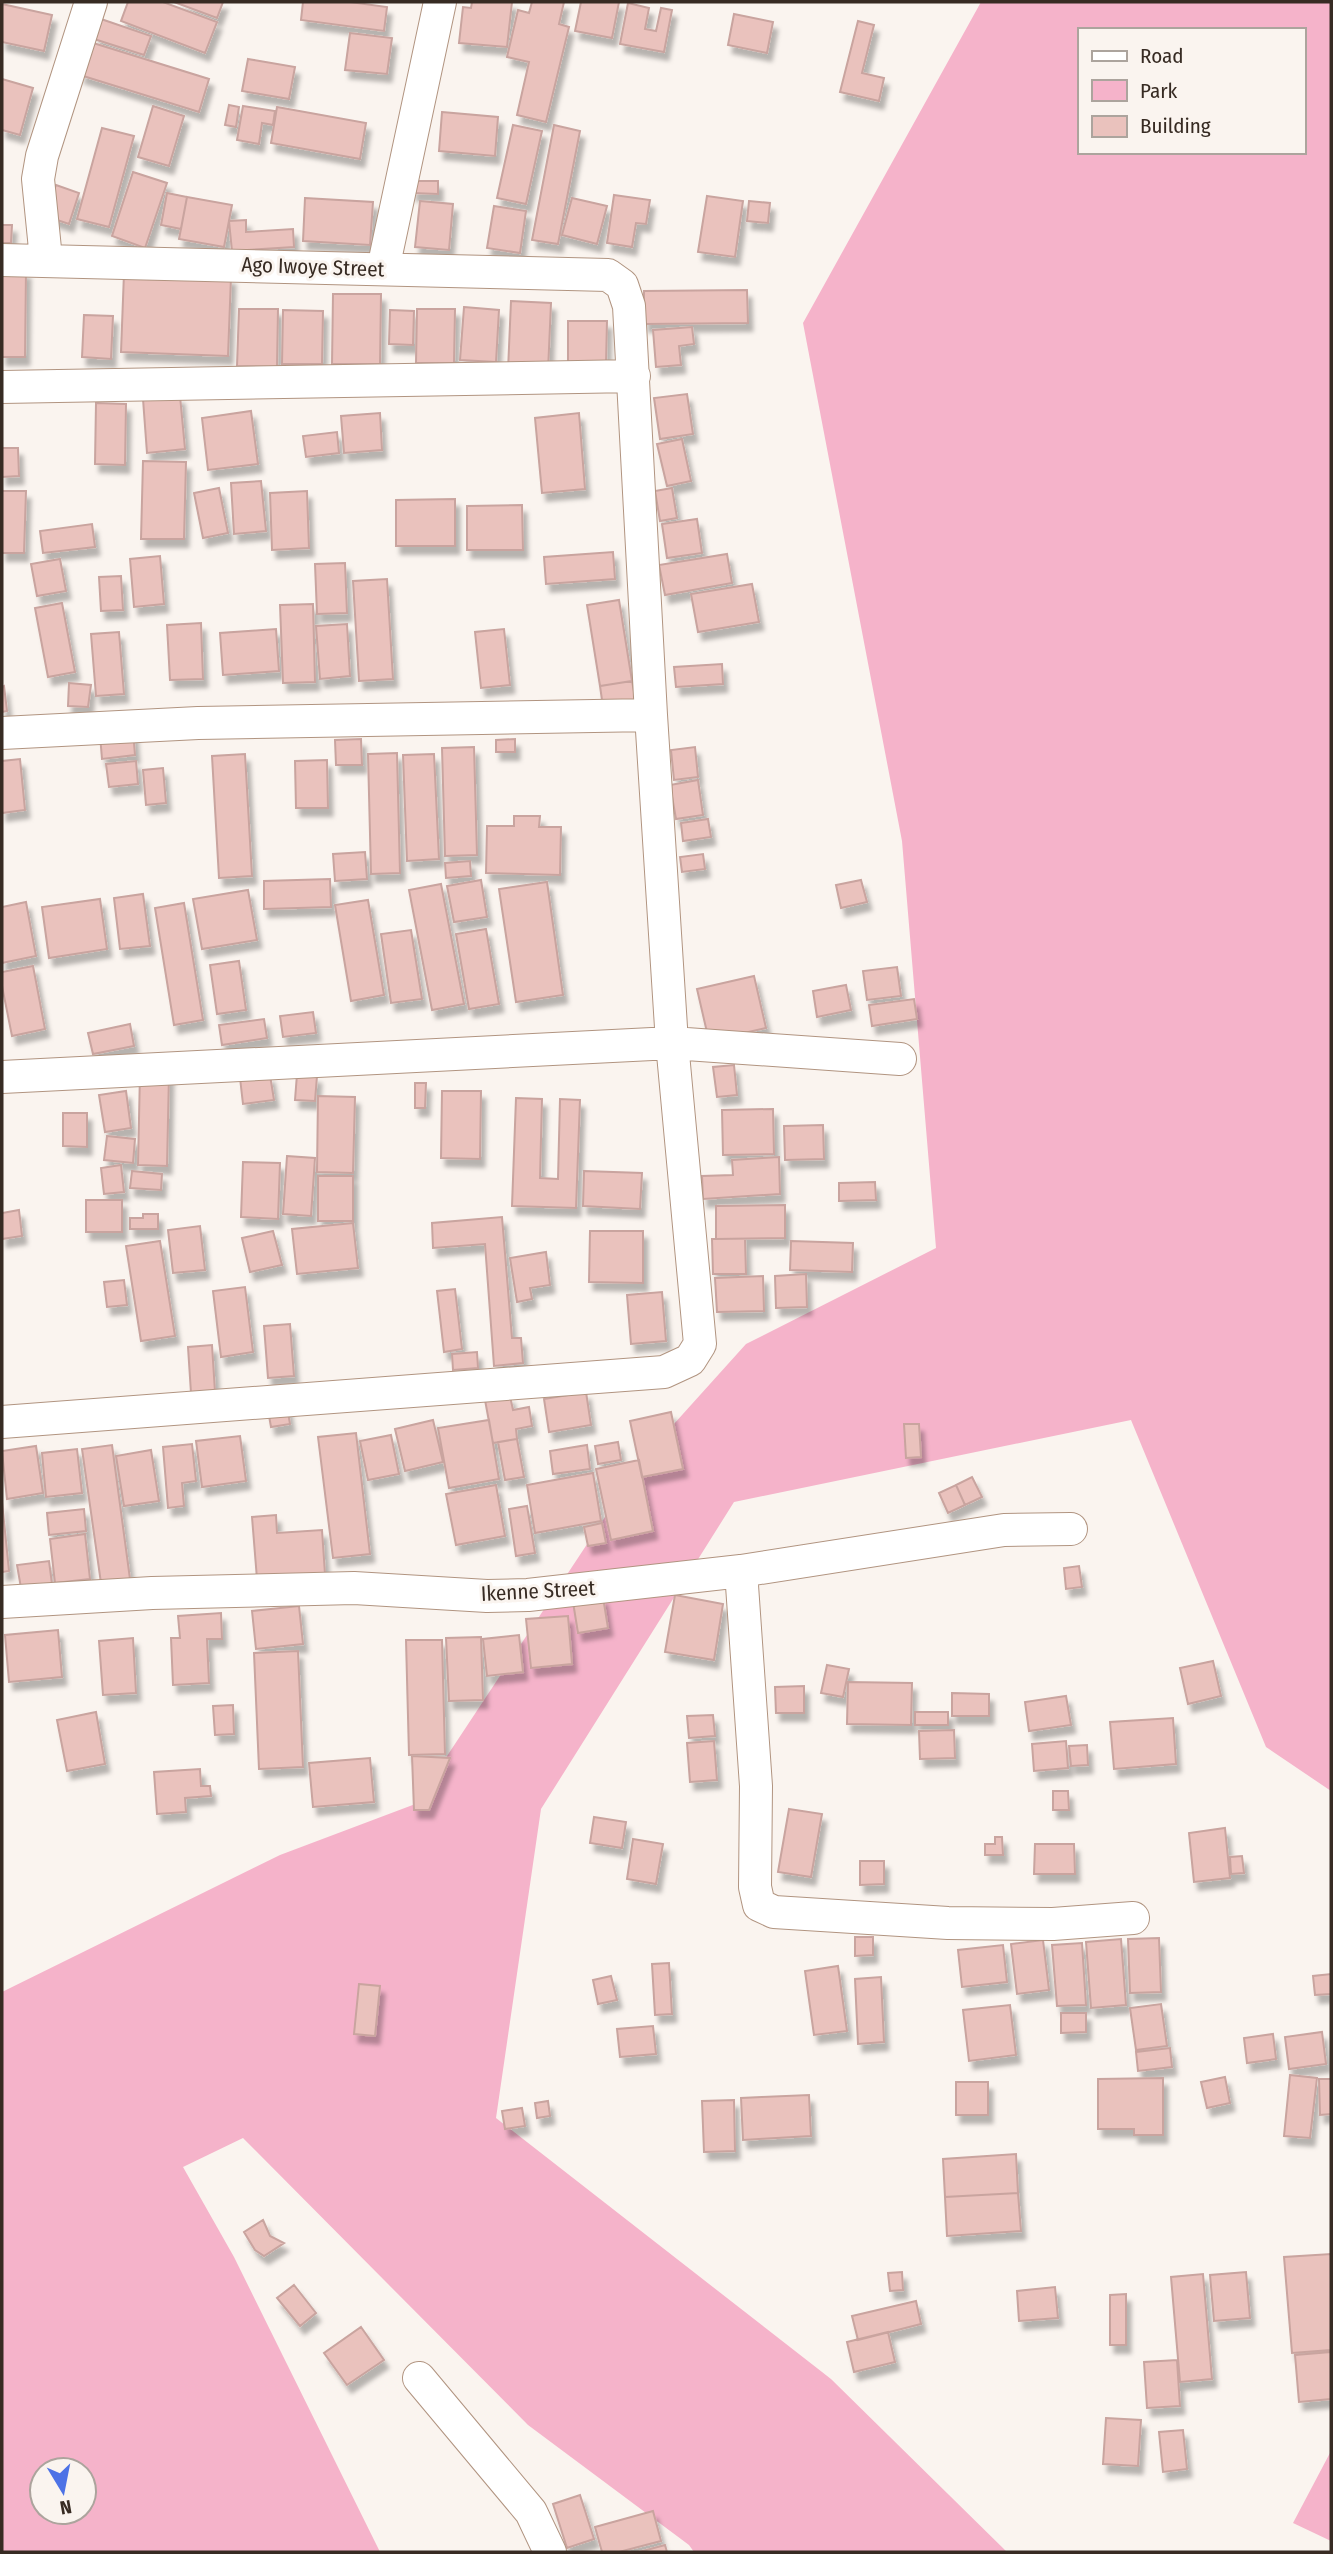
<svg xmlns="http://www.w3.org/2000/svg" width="1333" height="2554" font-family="'Fira Sans Condensed',sans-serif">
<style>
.green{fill:#f5b3ca;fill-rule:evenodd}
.building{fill:#eac2bd;stroke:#c9a49f;stroke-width:2;filter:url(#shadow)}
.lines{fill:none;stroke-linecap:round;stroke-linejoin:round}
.street-casing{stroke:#b19480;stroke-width:34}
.street{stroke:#fff;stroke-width:32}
.labels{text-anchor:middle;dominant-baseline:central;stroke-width:6;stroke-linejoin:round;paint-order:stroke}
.street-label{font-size:21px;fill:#372b23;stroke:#faf4ef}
</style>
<defs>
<filter id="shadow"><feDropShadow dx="4.5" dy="8" stdDeviation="2" flood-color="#0004"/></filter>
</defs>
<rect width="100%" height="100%" fill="#faf4ef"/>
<!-- green -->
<path class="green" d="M981,2H1331V1791L1266,1747L1131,1420L734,1502L541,1809L496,2118L831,2379L1007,2552H694L689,2545L528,2425L243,2138L183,2167L234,2257L380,2552H2V1992L280,1855L418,1803L449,1753L646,1455L746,1344L936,1248L902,841L803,323ZM1079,30H1303V152H1079ZM42,2470H84V2512H42Z
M1331,2451V2541L1293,2523Z"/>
<!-- building -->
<path class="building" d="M128,2H163L217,22L205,53L121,21Z
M174,2H223L217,18Z
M303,2H350L387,7L384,31L301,20Z
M472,2H512L507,47L459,43L463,7L471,8Z
M532,2H564L559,24L569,27L546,122L517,115L529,62L507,57L518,10L529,13Z
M581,2H619L612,38L575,31Z
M628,3L649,8L645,29L656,31L661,8L672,10L664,52L620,44Z
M2,4L52,15L44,51L2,42Z
M734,14L773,22L767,53L728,45Z
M101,19L151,36L144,55L94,39Z
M858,21L874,25L862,73L884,78L879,101L840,92Z
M350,33L392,38L387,74L345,70Z
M90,42L209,79L199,112L80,75Z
M248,59L295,67L289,99L242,91Z
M2,79L33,88L20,135L2,130Z
M229,105L239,107L236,127L225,125Z
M153,106L184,116L169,166L138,157Z
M243,106L275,111L273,125L262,123L259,144L237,140Z
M277,107L366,123L360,159L271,143Z
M442,112L498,117L495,156L439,151Z
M513,125L542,131L526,204L497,198Z
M554,125L580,131L558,244L532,240Z
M102,128L134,136L109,227L77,219Z
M133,172L167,183L145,248L112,236Z
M413,181H438V194L412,193Z
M56,185L79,193L69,224L45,216Z
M167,193L187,197L181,229L161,225Z
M614,195L650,200L646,224L636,223L632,247L607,243Z
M707,196L743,201L735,257L698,252Z
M187,197L232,205L224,247L179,239Z
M305,198L373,202L370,245L303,241Z
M572,198L607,206L597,244L562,235Z
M420,201L453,204L449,250L415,247Z
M749,201L770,203L768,223L747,221Z
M494,206L526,211L520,253L487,248Z
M246,220V232L293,229L294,247L232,251L229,221Z
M2,225H12L11,243H2Z
M2,270L26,271L25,357H2Z
M124,273L231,277L228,356L121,352Z
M747,290L748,323L644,324V291Z
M333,294H381L380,364H332Z
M511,301L551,303L548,371L508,370Z
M464,307L499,310L496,362L460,360Z
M239,309H278L277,367L237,366Z
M417,309H455L454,363H416Z
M283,310L323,311L322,364H282Z
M390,310L414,311L413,345L389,344Z
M84,315L113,316L111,359L82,357Z
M568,321H607L606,363H568Z
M692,327L694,344L679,346L681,365L656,367L653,330Z
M687,394L693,434L660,439L654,398Z
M180,396L185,449L147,453L143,399Z
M96,403L126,404L125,465L95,464Z
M251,411L258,464L208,470L202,418Z
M380,413L382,450L344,453L341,416Z
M579,413L585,489L542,493L535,418Z
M337,432L339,453L306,457L303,436Z
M682,439L691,481L667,486L657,444Z
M2,448H18L19,476L2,477Z
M143,461L186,462L184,539H141Z
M261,481L266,531L234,534L231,483Z
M219,488L228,533L203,538L194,493Z
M672,488L677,518L660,521L655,491Z
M2,491H26L24,553H2Z
M307,491L309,548L272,550L270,493Z
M455,499V546H396V500Z
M522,505L523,550H467V506Z
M697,519L702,553L667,558L662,524Z
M92,524L95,547L43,553L40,531Z
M613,552L615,579L546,584L544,557Z
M727,554L732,583L665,595L659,565Z
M160,556L164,604L134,607L130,559Z
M60,559L66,591L37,596L31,564Z
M345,563L347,613L317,614L315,564Z
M121,576L123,610L101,611L99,577Z
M387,579L393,679L359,681L353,581Z
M752,584L759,622L698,632L691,594Z
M619,600L632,681L600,686L587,605Z
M62,603L75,672L48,677L35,608Z
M313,604L315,682L283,683L280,605Z
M201,623L203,679L170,680L167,625Z
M347,624L350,676L320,679L316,626Z
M276,629L279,671L223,675L220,633Z
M504,629L510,685L481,688L475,632Z
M119,632L124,694L96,696L91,634Z
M722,664L723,684L676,687L674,667Z
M632,681L636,702L603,707L600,686Z
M69,683L91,685L88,707L68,706Z
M4,686L7,711L2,712V687Z
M133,731L135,755L102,759L100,735Z
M361,739L362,765H336L335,740Z
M515,739V752H496V740Z
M474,747L477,855L445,856L442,748Z
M695,747L698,777L674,780L671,750Z
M397,753L400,873L371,874L368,754Z
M245,754L252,876L219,878L212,756Z
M434,754L439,859L407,861L403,755Z
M20,759L25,810L2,813V761Z
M327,760L328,808H296L295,761Z
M136,761L138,784L109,787L106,764Z
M163,768L166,803L146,805L143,770Z
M698,780L703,815L676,819L670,785Z
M514,816H540L539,827H561L560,875L486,873L487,826H514Z
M708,819L711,837L683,841L681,823Z
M365,852L367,879L335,881L333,854Z
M703,854L705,869L682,872L680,857Z
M470,861L471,876L446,878L445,863Z
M330,879L331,907L264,909V881Z
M481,880L487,917L454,922L447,886Z
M861,880L867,902L841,908L836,885Z
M547,882L563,995L516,1002L499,889Z
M441,884L464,1004L432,1010L409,890Z
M248,890L257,940L202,949L193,899Z
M143,894L150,946L120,949L114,898Z
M100,899L107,949L49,958L42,907Z
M368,900L384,995L351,1001L335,905Z
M26,902L36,956L2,963V907Z
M184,903L203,1020L174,1025L155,908Z
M486,929L499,1004L469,1009L456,934Z
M411,930L422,999L391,1003L381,934Z
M239,961L246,1010L217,1014L210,965Z
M33,966L45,1029L12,1036L2,986V972Z
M897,967L901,996L867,1000L863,971Z
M754,976L766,1028L709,1041L697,989Z
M846,985L851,1010L817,1017L813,991Z
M914,999L917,1019L872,1026L869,1005Z
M313,1012L316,1033L283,1037L280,1016Z
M264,1019L267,1038L222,1045L219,1025Z
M130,1024L134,1046L93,1054L88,1033Z
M734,1065L737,1095L717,1097L713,1067Z
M140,1073L169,1074L167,1166L138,1165Z
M297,1074L317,1076L315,1101L295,1100Z
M270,1075L274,1100L243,1104L240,1078Z
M415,1083H426L425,1108H415Z
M126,1091L131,1128L105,1132L99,1095Z
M442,1091H481L480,1159L441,1158Z
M318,1096L355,1097L353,1173L317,1172Z
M516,1098L542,1099L540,1178L558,1179L560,1099L580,1100L576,1208L512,1206Z
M773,1109L774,1154L723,1155L722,1110Z
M63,1113H87V1147L63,1146Z
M823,1125L824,1159L785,1160L784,1126Z
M107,1136L135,1139L133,1163L104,1160Z
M287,1156L315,1158L311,1216L283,1214Z
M779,1157L780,1194L703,1199L702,1176L733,1175L732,1160Z
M243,1162L280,1163L278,1219L241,1217Z
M121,1165L124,1192L104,1194L101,1168Z
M132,1171L162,1174L161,1190L130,1188Z
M584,1171L642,1173L640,1209L583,1206Z
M318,1176H353V1221H318Z
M875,1182L876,1200L839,1201V1183Z
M86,1200H122V1232H86Z
M785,1205V1238L716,1239V1206Z
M19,1210L22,1236L2,1239V1213Z
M143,1214H158V1229H130V1218H143Z
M502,1217L512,1338H521L523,1363L494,1366L485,1244L433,1248L432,1223Z
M353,1223L358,1268L297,1274L292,1229Z
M200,1226L205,1270L173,1273L168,1230Z
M273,1231L282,1265L250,1272L242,1238Z
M590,1231H643V1283L589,1282Z
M712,1239H745L746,1274H713Z
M160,1241L175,1336L141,1341L126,1246Z
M791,1241L853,1243L852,1272L790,1270Z
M546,1252L550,1285L530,1288L532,1299L517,1302L510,1258Z
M806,1274L807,1307L776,1308L775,1276Z
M763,1276L764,1311L717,1312L715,1278Z
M124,1280L127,1305L107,1307L104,1282Z
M245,1287L253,1352L221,1357L213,1291Z
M455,1289L462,1349L444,1352L437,1291Z
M662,1292L666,1341L631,1344L627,1295Z
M290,1324L294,1376L268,1378L264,1326Z
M212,1345L215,1392L191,1393L188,1347Z
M477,1352L478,1368L453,1370L452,1354Z
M586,1392L591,1425L549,1432L544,1399Z
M510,1396L513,1410L529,1407L532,1426L516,1429L517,1439L493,1443L485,1400Z
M287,1406L290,1424L271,1427L268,1410Z
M671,1412L683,1469L642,1477L630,1421Z
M433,1420L443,1462L405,1471L395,1429Z
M489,1420L499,1479L449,1488L438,1428Z
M904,1424H919L921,1457L906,1458Z
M356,1433L370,1554L333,1558L318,1437Z
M391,1435L399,1474L368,1480L360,1441Z
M240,1436L246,1481L202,1487L196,1441Z
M517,1439L524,1477L505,1480L498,1442Z
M618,1442L621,1460L598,1464L595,1446Z
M192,1444L196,1481L182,1483L184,1506L168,1508L163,1447Z
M112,1445L130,1579L101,1583L82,1449Z
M587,1445L590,1469L553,1474L550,1451Z
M36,1446L43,1493L7,1499L2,1451Z
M77,1449L82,1493L46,1497L42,1453Z
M151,1450L159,1501L124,1506L116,1456Z
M639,1460L653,1531L611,1540L596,1469Z
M593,1473L601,1521L535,1533L527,1485Z
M972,1477L982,1497L965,1505L956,1485Z
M496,1485L505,1536L456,1545L446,1494Z
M956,1485L965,1505L948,1513L939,1493Z
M2,1502L9,1571L2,1572Z
M527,1506L535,1553L516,1556L509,1509Z
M84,1509L86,1531L49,1535L47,1513Z
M276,1515L277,1533L322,1530L325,1574L257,1579L252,1517Z
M602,1523L606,1543L588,1546L584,1527Z
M85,1534L90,1579L55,1583L50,1539Z
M49,1561L52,1584L21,1588L17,1565Z
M1079,1566L1082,1587L1066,1589L1064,1568Z
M675,1595L723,1604L714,1660L665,1652Z
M603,1597L608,1628L578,1633L573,1602Z
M299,1606L303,1644L256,1649L252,1611Z
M221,1613L222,1639H207L209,1683L173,1685L171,1638H180L178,1616Z
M568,1616L572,1664L531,1668L526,1619Z
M58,1630L62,1677L9,1682L5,1635Z
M519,1635L523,1672L487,1676L483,1639Z
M481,1637L483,1700L449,1701L446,1638Z
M133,1638L136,1693L103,1695L99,1641Z
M406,1640H442L445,1754L409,1755Z
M298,1651L303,1767L259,1769L254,1653Z
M1213,1661L1221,1696L1188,1704L1180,1668Z
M827,1665L849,1669L843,1697L821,1693Z
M848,1682L912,1683L911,1725L847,1724Z
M804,1686V1713H776L775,1687Z
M952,1693L989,1694V1716H952Z
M1066,1696L1071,1725L1029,1731L1025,1702Z
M233,1705L234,1734L215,1735L213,1706Z
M96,1712L105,1764L67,1771L57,1720Z
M915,1712H948V1725H915Z
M713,1715L715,1736L689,1738L687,1716Z
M1173,1718L1176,1764L1114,1769L1110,1722Z
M954,1730L955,1758L920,1759L919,1731Z
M714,1741L717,1780L690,1782L687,1743Z
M1066,1741L1068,1768L1034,1771L1032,1744Z
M1087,1745L1088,1765L1071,1766L1069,1746Z
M412,1756L450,1758L429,1810H414Z
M370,1758L374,1802L313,1807L309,1763Z
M200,1769L201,1786H210L211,1796L185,1798L186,1812L157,1814L154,1772Z
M1053,1791H1068L1069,1810H1053Z
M789,1809L822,1814L811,1877L778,1872Z
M594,1817L626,1822L622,1848L590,1843Z
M1225,1828L1230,1878L1194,1882L1189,1833Z
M995,1837H1002L1003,1855H985V1844H995Z
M633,1839L663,1844L656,1884L627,1879Z
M1035,1844H1074L1075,1874H1034Z
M1242,1856L1244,1873L1231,1874L1230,1857Z
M860,1861H884V1884L860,1885Z
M855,1937H873V1955L855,1956Z
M1159,1938L1161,1992L1130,1993L1128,1939Z
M1121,1939L1126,2005L1091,2008L1086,1942Z
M1043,1940L1049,1990L1017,1994L1011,1944Z
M1082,1943L1086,2005L1057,2006L1052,1945Z
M1003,1945L1007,1982L962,1987L958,1950Z
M669,1963L672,2014L655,2015L652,1964Z
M838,1966L847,2031L814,2035L805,1971Z
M1331,1974V1994L1315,1995L1313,1976Z
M611,1976L617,2000L598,2004L593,1980Z
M881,1977L884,2042L858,2044L855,1979Z
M359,1984L380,1986L375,2036L354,2034Z
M1161,2004L1167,2046L1136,2050L1130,2008Z
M1010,2005L1016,2055L969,2061L963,2010Z
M1061,2013H1086V2032L1061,2033Z
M653,2026L656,2054L620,2057L617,2029Z
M1322,2032L1326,2064L1289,2069L1285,2037Z
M1273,2034L1276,2059L1247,2063L1244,2038Z
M1170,2048L1172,2067L1138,2071L1136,2052Z
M1290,2075L1317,2078L1310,2138L1284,2136Z
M1225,2077L1230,2103L1207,2108L1201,2082Z
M1163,2078V2135H1134V2129H1098V2079Z
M1319,2079H1331V2114L1320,2115Z
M956,2082H988V2115H956Z
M809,2095L811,2136L743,2140L741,2098Z
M734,2100L735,2151L704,2152L702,2101Z
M548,2101L550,2116L537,2118L535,2103Z
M522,2108L525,2126L505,2129L502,2111Z
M1016,2154L1018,2193L945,2197L943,2159Z
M1018,2193L1021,2231L947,2236L945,2197Z
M263,2220L270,2236L284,2243L264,2256L255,2250L244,2232Z
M1331,2254V2350L1292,2353L1284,2257Z
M902,2272L903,2290L890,2291L888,2273Z
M1246,2272L1250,2318L1214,2321L1210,2275Z
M1203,2274L1212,2379L1180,2382L1171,2277Z
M294,2285L316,2313L300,2326L277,2298Z
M1055,2287L1058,2318L1019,2321L1017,2291Z
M1126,2294V2345H1110V2295Z
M916,2301L921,2324L858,2340L852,2316Z
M361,2327L384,2360L347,2385L324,2353Z
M888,2332L895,2362L854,2372L847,2342Z
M1331,2352V2399L1299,2402L1295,2355Z
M1177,2360L1180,2406L1147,2408L1144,2362Z
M1106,2418L1141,2420L1138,2466L1103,2464Z
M1183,2430L1187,2469L1163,2472L1159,2432Z
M580,2495L594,2539L567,2548L553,2504Z
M653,2511L661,2541L619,2552H602L595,2527Z
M665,2545L667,2552H639Z"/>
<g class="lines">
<defs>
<path id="street" d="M46,259L38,179L42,156L91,2
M2,260L608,275L622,285L629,306L651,715L672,1043L700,1344L690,1360L664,1372L2,1422
M383,269L440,2
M2,387L634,376
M2,733L198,723L651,715
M2,1077L672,1043L900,1059
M741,1571L756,1786L755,1887L759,1905L774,1912L948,1923L1053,1924L1133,1918
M2,1602L152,1593L354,1588L487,1596L528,1595L741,1571L1004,1530L1071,1529
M419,2378L531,2512L550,2552"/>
</defs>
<!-- street casing -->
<use href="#street" class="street-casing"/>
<!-- street -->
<use href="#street" class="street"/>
</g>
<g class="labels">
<!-- street labels -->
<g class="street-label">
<text transform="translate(313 267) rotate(2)">Ago Iwoye Street</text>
<text transform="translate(538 1591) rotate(-3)">Ikenne Street</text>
</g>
</g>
<!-- border -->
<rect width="1333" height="2554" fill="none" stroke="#372b23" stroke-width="7"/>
<!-- legend -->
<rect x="1078" y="28" width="228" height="126" fill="#faf4ef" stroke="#aca49d" stroke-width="2"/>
<rect x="1092" y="51" width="35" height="10" fill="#ffffff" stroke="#aca49d" stroke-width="2"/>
<text x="1140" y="63" font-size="21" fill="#372b23">Road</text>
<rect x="1092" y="80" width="35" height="21" fill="#f5b3ca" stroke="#aca49d" stroke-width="2"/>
<text x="1140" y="98" font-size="21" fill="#372b23">Park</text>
<rect x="1092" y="116" width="35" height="21" fill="#eac2bd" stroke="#aca49d" stroke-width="2"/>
<text x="1140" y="133" font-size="21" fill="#372b23">Building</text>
<!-- north arrow -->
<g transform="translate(63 2491) rotate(170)"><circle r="33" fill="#faf4ef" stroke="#aca49d" stroke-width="2"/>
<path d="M0-5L12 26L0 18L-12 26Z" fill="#4d72e6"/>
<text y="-10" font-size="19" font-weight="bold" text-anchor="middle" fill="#372b23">N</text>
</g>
</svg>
